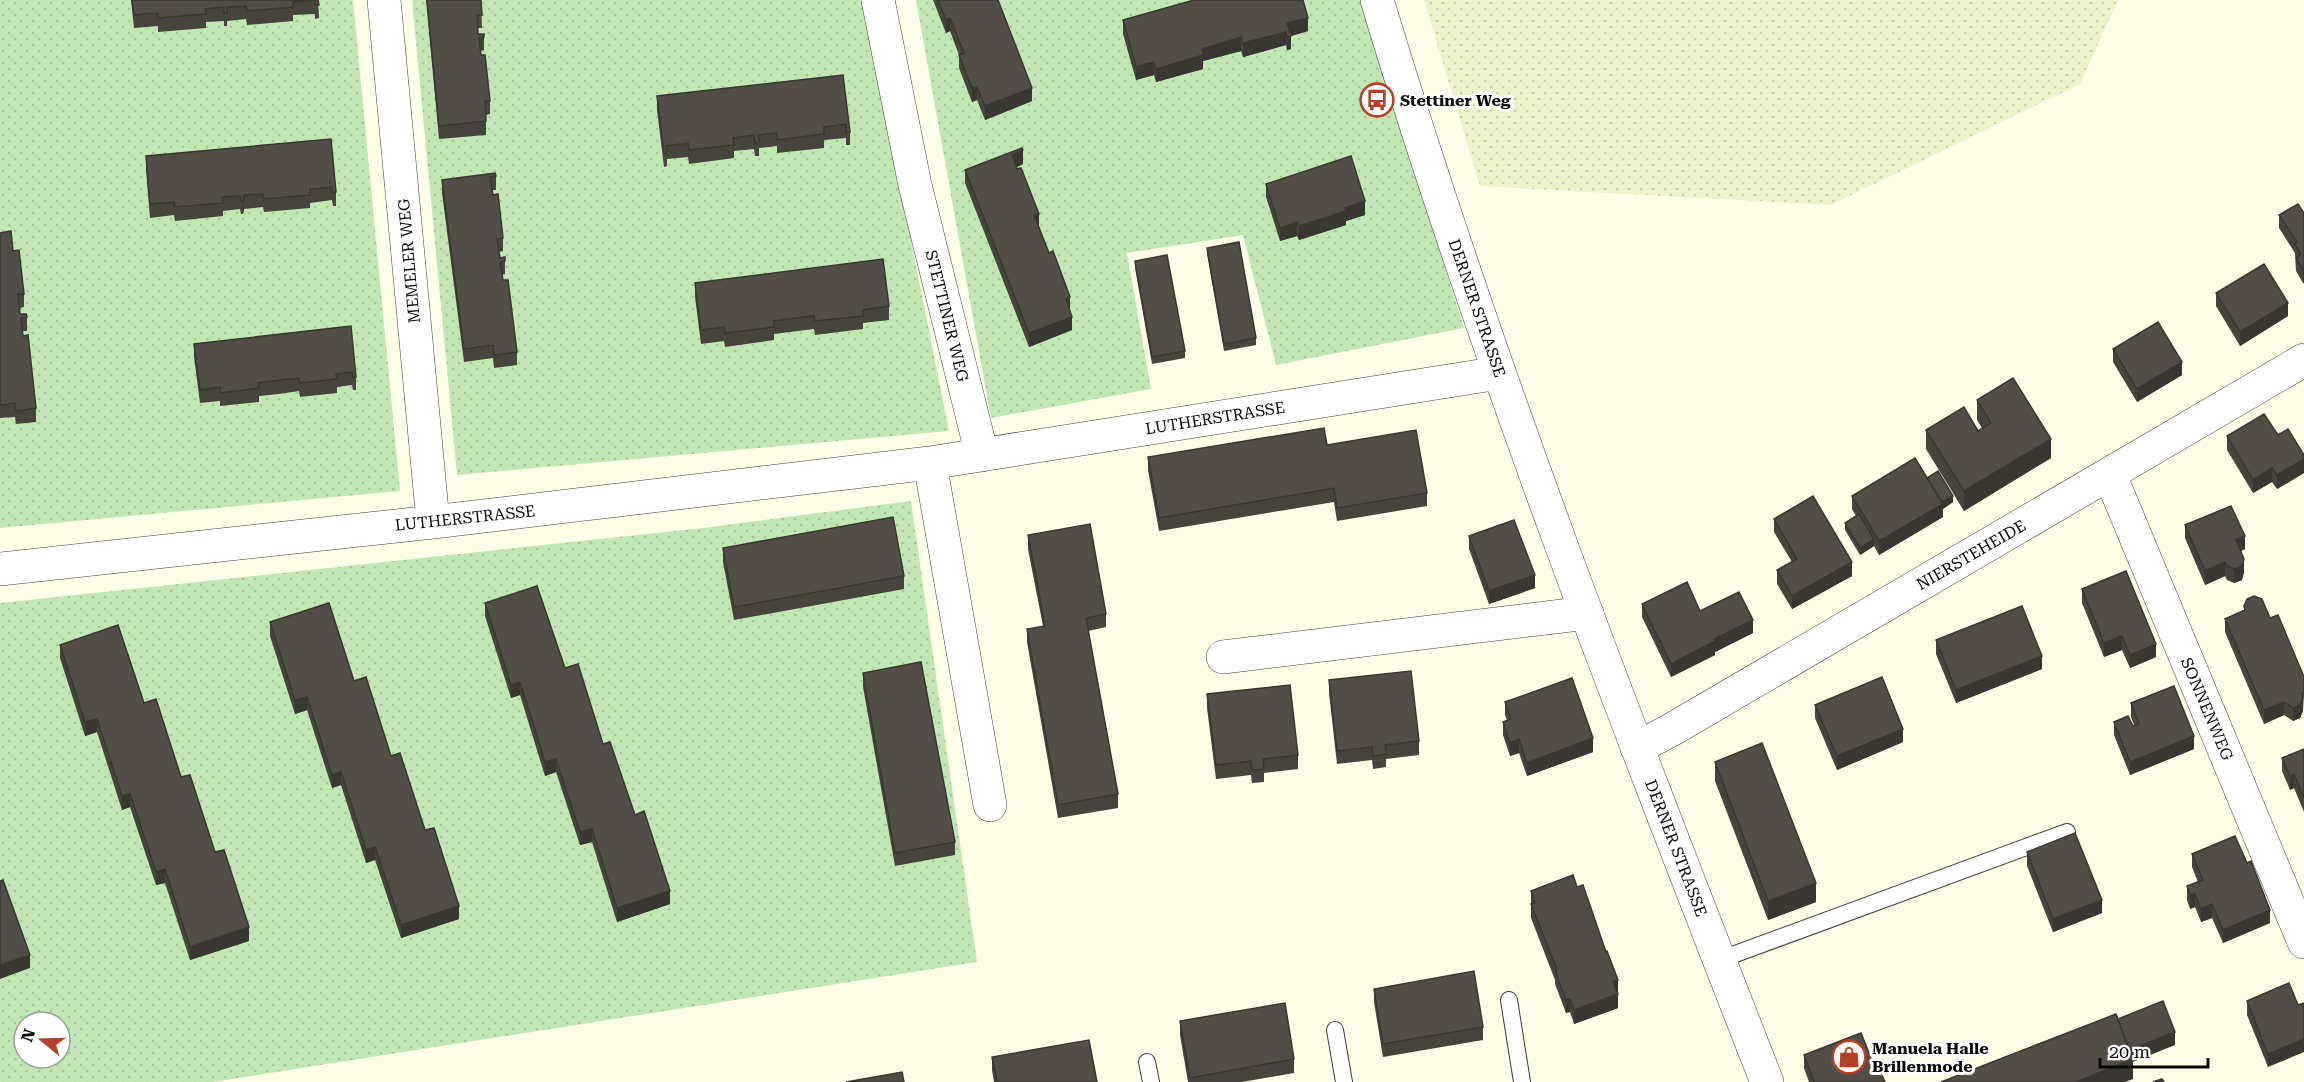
<svg xmlns="http://www.w3.org/2000/svg" width="2304" height="1082" font-family="'Roboto Serif',serif">
<style>
.farmland{fill:url(#farmland-dots)}
.grass{fill:url(#grass-dots);fill-rule:evenodd}
.lines{fill:none;stroke-linecap:round;stroke-linejoin:round}
.service-casing{stroke:#3d3d3d;stroke-width:18}
.minor-casing{stroke:#3d3d3d;stroke-width:34}
.tertiary-casing{stroke:#3d3d3d;stroke-width:34}
.service{stroke:#fff;stroke-width:16}
.minor{stroke:#fff;stroke-width:33}
.tertiary{stroke:#fff;stroke-width:33}
.wall{fill:#47433d}
.shaded-wall{fill:#393732}
.building{fill:#524e47;stroke:#393732;stroke-width:1.5}
.labels{text-anchor:middle;dominant-baseline:central;stroke-width:6;stroke-linejoin:round;paint-order:stroke}
.poi-label{font-size:16px;font-weight:bold;fill:#0a0a0a;stroke:#fff;text-anchor:start}
.street-label{font-size:16px;fill:#0a0a0a;stroke:#fff}
</style>
<defs>
<pattern id="farmland-dots" width="8" height="8" patternUnits="userSpaceOnUse" patternTransform="scale(1.5)"><rect width="8" height="8" fill="#edf3ca"/><path d="M2 2h.1M6 6h.1" fill="none" stroke="#cacfac" stroke-width="1.8" stroke-linecap="round"/></pattern>
<pattern id="grass-dots" width="8" height="8" patternUnits="userSpaceOnUse" patternTransform="scale(1.5)"><rect width="8" height="8" fill="#c3e7b4"/><path d="M2 2h.1M6 6h.1" fill="none" stroke="#a6c599" stroke-width="1.8" stroke-linecap="round"/></pattern>
</defs>
<rect width="100%" height="100%" fill="#fefee8"/>
<!-- farmland -->
<path class="farmland" d="M1424,0H2118L2080,84L1831,205L1480,186Z"/>
<!-- grass -->
<path class="grass" d="M0,0H353L400,491L0,528Z
M412,0H863L949,431L457,475Z
M916,0H1361L1464,328L1276,365L1243,235L1127,253L1151,389L991,418Z
M911,501L977,962L213,1082H0V603L703,528ZM24,1022H60V1058H24Z"/>
<g class="lines">
<defs>
<path id="service" d="M1719,960L2067,832
M1509,1000L1522,1082
M1335,1030L1344,1082
M1147,1062L1151,1082"/>
<path id="minor" d="M384,0L433,522
M878,0L915,185L982,455
M930,463L990,805
M2110,475L2304,942
M0,569L433,522L930,463L1499,373
M1223,657L1587,613
M1637,748L1671,730L2304,360"/>
<path id="tertiary" d="M1377,0C1488,367 1627,725 1767,1082"/>
</defs>
<!-- service casing -->
<use href="#service" class="service-casing"/>
<!-- minor casing -->
<use href="#minor" class="minor-casing"/>
<!-- tertiary casing -->
<use href="#tertiary" class="tertiary-casing"/>
<!-- service -->
<use href="#service" class="service"/>
<!-- minor -->
<use href="#minor" class="minor"/>
<!-- tertiary -->
<use href="#tertiary" class="tertiary"/>
</g>
<!-- wall -->
<path class="wall" d="M131,0H318L319,18L315,19V14L293,15V21L247,25L246,19L227,21V26H224V21L206,22V28L158,32V26L134,28Z
M426,0H481L482,28H478V34H484V50L480,51L490,101V114L486,115V135L439,139Z
M933,0H998L1032,101L985,120L977,100L972,102L959,68V55L950,31L946,33Z
M1123,20L1308,31L1291,36V49L1287,50L1286,45L1243,57L1241,51L1203,61V69L1156,82L1154,75L1136,80L1123,34Z
M843,75L850,132V145H846V138L824,140V148L777,153V146L759,148V156H755L754,149L734,151V158L689,164L688,157L667,159V166L664,167L657,110V96Z
M331,139L336,192V206H333L332,200L310,203V208L264,212L263,207L244,209L243,214H241L240,209L223,211V216L175,221L174,215L150,218L146,170V156Z
M1023,164L1017,167L1070,310L1072,330L1029,347L965,183V170Z
M496,176V190H492L503,238V251L499,252L500,258L505,259V274L502,275L517,352V365L494,368L493,358L464,362L442,193V180Z
M1266,184L1365,215L1346,221V225L1299,240L1297,236L1280,241L1266,197Z
M2304,213L2303,283L2296,271L2295,253L2279,228V215Z
M0,233L13,251L24,294V307L20,308V314L27,317V331H22L36,408V422L16,424L15,417L0,418Z
M1207,248L1256,338V345L1224,351L1207,254Z
M1135,261L1185,351V358L1152,364L1135,268Z
M695,283L889,306V320L863,323V329L815,335L814,329L774,334V340L725,347L724,341L701,344L695,297Z
M2216,293L2288,316L2240,346L2216,306Z
M351,326L356,377V390H353L352,385L337,387V393L300,397L299,391L279,394L259,396V402L220,406V401L200,403L194,357V344Z
M2113,349L2182,375L2137,402L2113,362Z
M1977,400L2051,458L1964,511L1926,449V430L1978,431L1982,428L1977,420Z
M2278,435L2304,455V473L2277,489L2272,482L2253,493L2227,450V436Z
M1327,445L1427,493V506L1337,521L1334,502L1159,531L1148,470V457Z
M1927,478L1953,502L1943,509V517L1879,555L1874,546L1860,555L1845,530V523L1856,516L1852,509V496Z
M1774,519L1852,576L1792,609L1777,584V570L1792,562L1774,532Z
M2185,525L2245,549L2241,551L2244,572L2242,580L2234,583L2227,580L2225,576L2205,585L2185,538Z
M1028,535L1106,614V627L1088,631L1118,794V808L1058,818L1027,642V629L1043,626L1028,549Z
M1469,536L1535,588L1489,604L1469,549Z
M723,548L904,576V589L734,620L723,562Z
M2082,589L2156,657L2130,668L2122,650L2104,657L2082,603Z
M485,603L565,668L603,744L635,815L670,904L617,922L592,842L580,845L556,772L545,776L520,695L511,698L485,616Z
M1642,604L1700,611L1753,633L1715,652V655L1671,677L1642,617Z
M2244,606L2303,707V711L2300,718L2293,721L2284,715L2264,724L2225,632V619L2244,610Z
M270,622L354,681L391,756L425,830L459,919L401,938L375,860L366,863L341,785L332,788L307,710L295,714L270,636Z
M1936,640L2042,669L1956,703L1936,654Z
M60,645L144,703L181,777L215,852L249,941L190,960L165,883L156,885L130,807L122,810L97,732L85,736L60,658Z
M863,673L955,842V855L895,866L863,687Z
M1329,680L1419,741V755L1386,759V767L1373,769L1372,760L1337,764L1329,693Z
M1207,694L1298,755V769L1264,773V782L1252,783L1251,775L1216,779L1207,708Z
M1505,702L1593,752L1527,776L1519,753L1510,756L1503,735V722L1507,720L1505,715Z
M2131,703L2194,749L2130,775L2114,735V722L2133,726L2134,725L2131,717Z
M1815,705L1903,742L1837,770L1815,718Z
M2304,749V812L2294,788L2290,790L2282,771V758Z
M1715,762L1816,902L1768,920L1715,781Z
M2027,852L2102,913L2053,932L2027,866Z
M2192,854L2270,923L2223,943L2212,918L2201,922L2195,907L2190,909L2187,900V886L2198,882L2192,867Z
M1577,887L1618,980V1008L1574,1024L1570,1012L1566,1013L1555,984V980L1531,918V891Z
M1374,989L1483,1027V1040L1383,1057L1374,1002Z
M2247,1001L2298,1005L2268,1067L2247,1015Z
M1180,1021L1294,1059V1073L1242,1082H1188L1180,1035Z
M1804,1055L1877,1073L1885,1082H1809L1804,1068Z
M992,1057L1097,1082H994L992,1070Z"/>
<!-- shaded-wall -->
<path class="shaded-wall" d="M950,18V31L946,33V20Z
M1308,18V31L1291,36V49L1287,50V23Z
M1286,32V45L1243,57V43Z
M1241,37V51L1203,61V69L1156,82V69L1202,49Z
M1154,62V75L1136,80V67Z
M977,87V100L972,102V88Z
M1032,88V101L985,120V106Z
M1023,150V164L1012,169V155Z
M244,195V209L243,214V201Z
M1365,201V215L1346,221V225L1299,240V226L1345,208Z
M1039,214V227L1034,215Z
M1297,222V236L1280,241V228Z
M2304,269V283H2303V270Z
M1070,297V310L1066,299Z
M2288,303V316L2240,346V332Z
M1072,317V330L1029,347V333Z
M2182,362V375L2137,402V389Z
M2051,439V458L1964,511V491Z
M2304,459V473L2277,489V475Z
M2272,468V482L2253,493V480Z
M1953,496V502L1943,509V517L1879,555V541Z
M2245,536V549L2236,553V540Z
M1874,539V546L1860,555V548Z
M2244,559V572L2242,580L2234,583V569Z
M1852,562V576L1792,609V596Z
M2225,562V576L2205,585V571Z
M1535,575V588L1489,604V591Z
M1753,620V633L1715,652V655L1671,677V664L1714,639Z
M2122,636V650L2104,657V643Z
M2156,644V657L2130,668V655Z
M2042,656V669L1956,703V690Z
M520,682V695L511,698V685Z
M2304,693L2303,711L2300,718L2293,721V708L2302,694Z
M307,697V710L295,714V700Z
M2284,702V715L2264,724V710Z
M97,719V732L85,736V722Z
M1903,729V742L1837,770V756Z
M2194,736V749L2130,775V762Z
M1593,738V752L1527,776V763Z
M1519,739V753L1510,756V743Z
M556,759V772L545,776V762Z
M341,772V785L332,788V775Z
M2294,774V788L2290,790V776Z
M130,794V807L122,810V796Z
M592,829V842L580,845V832Z
M375,847V860L366,863V850Z
M165,869V883L156,885V872Z
M1816,883V902L1768,920V901Z
M670,891V904L617,922V908Z
M2195,894V907L2190,909V895Z
M2102,900V913L2053,932V919Z
M2212,904V918L2201,922V909Z
M459,906V919L401,938V925Z
M2270,910V923L2223,943V930Z
M249,927V941L190,960V947Z
M30,955V968L0,979V965Z
M1618,980V994L1613,982Z
M1618,994V1008L1574,1024V1010Z
M1570,999V1012L1566,1013V1000Z
M2175,1032V1045L2133,1062V1079L2125,1082H2076L2127,1050Z
M2304,1039V1052L2268,1067V1054Z"/>
<!-- building -->
<path class="building" d="M132,0H318L319,5H315V0L293,2V7L247,11L246,6L227,7V13H224V7L205,9L206,14L158,18V13L134,15Z
M427,0H481L482,15H477L478,34H484V37L479,38L481,55H485L490,101H485L486,121L439,126Z
M938,0H998L1032,88L985,106L977,87L972,88L959,55L964,53L950,18L946,20Z
M1194,0H1303L1308,18L1287,23L1291,36L1287,37L1286,32L1243,43L1241,37L1202,49L1203,55L1156,69L1154,62L1136,67L1123,20Z
M843,75L850,132H846V124L824,127V134L777,140V133L758,135L759,142L755,143L754,135L733,138L734,145L689,150L688,143L666,146L667,153H664L657,96Z
M331,139L336,192L333,193L332,187L310,189V195L264,199L263,194L244,195L243,201H241L240,196L222,197L223,203L175,207L174,202L150,204L146,156Z
M1022,148L1023,150L1012,155L1017,169L1021,168L1039,214L1034,215L1049,253L1053,251L1070,297L1066,299L1072,317L1029,333L965,170Z
M1351,156L1365,201L1345,208L1346,211L1299,226L1297,222L1280,228L1266,184Z
M495,173L496,176L490,177L493,195L498,194L503,238L497,239L500,258L505,257V261L500,262L503,280H508L517,352L494,355L493,345L464,349L442,180Z
M2298,204L2304,213V269L2303,270L2296,258L2301,254L2295,244L2297,242L2279,215Z
M11,231L13,251L19,250L24,294H18L20,314H26L27,317L21,318L23,336L28,335L36,408L16,411L15,403L0,405V233Z
M1239,242L1256,338L1224,344L1207,248Z
M1167,255L1185,351L1152,357L1135,261Z
M883,259L889,306L863,310V316L815,321L814,316L795,318L774,321V327L725,333L724,327L701,330L695,283Z
M2264,264L2288,303L2240,332L2216,293Z
M2158,322L2182,362L2137,389L2113,349Z
M351,326L356,377H353L352,372L336,374L337,379L300,383L299,378L279,380L258,383L259,388L220,393V387L200,390L194,344Z
M2013,378L2051,439L1964,491L1926,430L1964,407L1978,431L1991,423L1977,400Z
M2264,414L2278,435L2288,429L2304,455V459L2277,475L2272,468L2253,480L2227,436Z
M1324,428L1327,445L1416,430L1427,493L1337,508L1334,488L1159,518L1148,457Z
M1915,458L1943,504L1879,541L1852,496Z
M1938,471L1953,496L1942,502L1927,478Z
M1813,496L1852,562L1792,596L1777,570L1797,559L1774,519Z
M2231,506L2245,536L2236,540L2244,559L2242,566L2234,569L2227,566L2225,562L2205,571L2185,525Z
M1859,514L1874,539L1860,548L1845,523Z
M893,517L904,576L734,607L723,548Z
M1514,520L1535,575L1489,591L1469,536Z
M1090,524L1106,614L1086,618L1118,794L1058,805L1027,629L1045,626L1028,535Z
M2126,571L2156,644L2130,655L2122,636L2104,643L2082,589Z
M1687,582L1700,611L1739,592L1753,620L1714,639L1715,641L1671,664L1642,604Z
M537,586L565,668L578,664L603,744L610,742L635,815L644,811L670,891L617,908L592,829L580,832L556,759L545,762L520,682L511,685L485,603Z
M2254,596L2262,599L2270,618L2278,615L2304,677V693L2302,694L2303,697L2300,705L2293,708L2284,702L2264,710L2225,619L2245,610L2244,606L2247,599Z
M329,603L354,681L366,677L391,756L400,753L425,830L434,828L459,906L401,925L375,847L366,850L341,772L332,775L307,697L295,700L270,622Z
M2022,606L2042,656L1956,690L1936,640Z
M118,625L144,703L156,699L181,777L190,775L215,852L224,850L249,927L190,947L165,869L156,872L130,794L122,796L97,719L85,722L60,645Z
M921,662L955,842L895,853L863,673Z
M1411,671L1419,741L1385,745L1386,754L1373,756L1372,747L1337,751L1329,680Z
M1882,677L1903,729L1837,756L1815,705Z
M1572,678L1593,738L1527,763L1519,739L1510,743L1503,722L1511,719L1505,702Z
M1290,685L1298,755L1263,759L1264,769L1252,770L1251,761L1216,765L1207,694Z
M2174,686L2194,736L2130,762L2114,722L2128,716L2133,726L2139,724L2131,703Z
M1762,743L1816,883L1768,901L1715,762Z
M2304,749V798L2294,774L2290,776L2282,758Z
M2075,833L2102,900L2053,919L2027,852Z
M2235,836L2247,863L2251,861L2270,910L2223,930L2212,904L2201,909L2195,894L2190,895L2187,886L2203,880L2192,854Z
M1573,875L1577,887L1583,885L1606,952L1607,951L1618,980L1613,982L1618,994L1574,1010L1570,999L1566,1000L1555,971L1557,970L1531,904L1535,903L1531,891Z
M3,880L30,955L0,965V881Z
M1474,971L1483,1027L1383,1044L1374,989Z
M2289,983L2298,1005L2304,1003V1039L2268,1054L2247,1001Z
M2163,1001L2175,1032L2129,1050L2118,1019Z
M1285,1003L1294,1059L1190,1078L1180,1021Z
M2116,1014L2133,1059L2076,1082H1941Z
M1861,1033L1877,1073L1880,1071L1885,1082H1814L1804,1055Z
M1089,1040L1097,1082H997L992,1057Z
M902,1072L904,1082H846Z
M2162,1079L2164,1082H2153Z"/>
<!-- icons -->
<defs>
<symbol id="bus-ring" viewBox="-11 -11 22 22"><circle r="9.5" fill="#fff" stroke="#b54027" stroke-width="1.5"/><path d="M-5-6H5V4H4V6H2V4H-2V6H-4V4H-5ZM-3.5-4V0h7V-4ZM-3.5 1.2v1.5H-2V1.2ZM2 1.2v1.5H3.5V1.2Z" fill="#b54027"/></symbol>
<symbol id="shop-ring" viewBox="-11 -11 22 22"><circle r="9.5" fill="#fff" stroke="#b54027" stroke-width="1.5"/><path d="M-5-2.5h2.3a2.7 3.5 0 0 1 5.4 0H5L5.5 6h-11ZM-1.5-2.5h3a1.5 2.3 0 0 0-3 0Z" fill="#b54027"/></symbol>
</defs>
<g fill-rule="evenodd">
<use href="#bus-ring" x="1358" y="81" width="38" height="38"/>
<use href="#shop-ring" x="1830" y="1038" width="38" height="38"/>
</g>
<g class="labels">
<!-- poi labels -->
<g class="poi-label">
<text x="1400" y="100">Stettiner Weg</text>
<text x="1872" y="1048">Manuela Halle<tspan x="1872" dy="18">Brillenmode</tspan></text>
</g>
<!-- street labels -->
<g class="street-label">
<text transform="translate(409 261) rotate(-95)">MEMELER WEG</text>
<text transform="translate(1477 308) rotate(71)">DERNER STRASSE</text>
<text transform="translate(947 316) rotate(76)">STETTINER WEG</text>
<text transform="translate(1215 418) rotate(-9)">LUTHERSTRASSE</text>
<text transform="translate(465 518) rotate(-6)">LUTHERSTRASSE</text>
<text transform="translate(1971 555) rotate(-30)">NIERSTEHEIDE</text>
<text transform="translate(2207 709) rotate(67)">SONNENWEG</text>
<text transform="translate(1676 848) rotate(69)">DERNER STRASSE</text>
</g>
</g>
<!-- north arrow -->
<g transform="translate(42 1040) rotate(289)"><circle r="28" fill="#ffffff" stroke="#9d9d9d" stroke-width="1.5"/>
<path d="M0-4.5L10 22L0 15L-10 22Z" fill="#b54027"/>
<text y="-9" font-size="16" font-weight="bold" text-anchor="middle" fill="#0a0a0a">N</text>
</g>
<!-- scale -->
<path d="M2100 1058v9h108v-9" fill="none" stroke="#0a0a0a" stroke-width="3"/>
<text x="2109" y="1058" font-size="18" fill="#0a0a0a" stroke="#ffffff" stroke-width="4.5" paint-order="stroke">20 m</text>
</svg>
